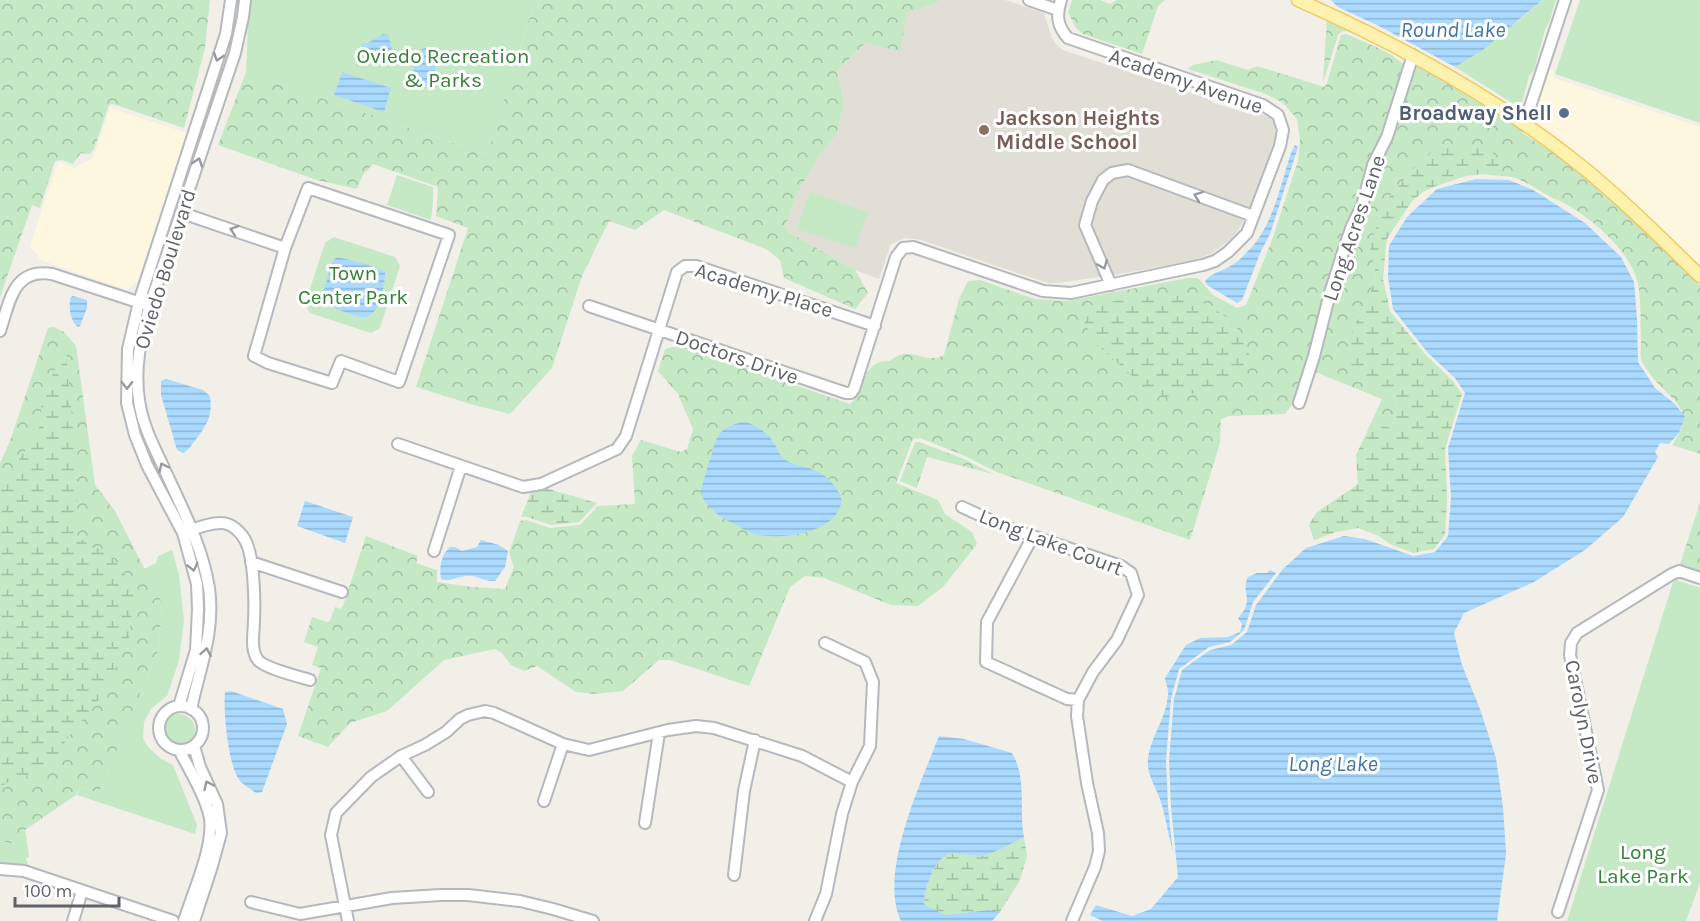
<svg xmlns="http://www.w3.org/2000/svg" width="1700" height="921" font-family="Karla,sans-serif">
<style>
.commercial{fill:#fef7e0}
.education{fill:#e1ded6}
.green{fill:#c5e8c5}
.forest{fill:url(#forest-crowns)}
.wetland{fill:url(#wetland-marsh)}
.water{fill:url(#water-rules)}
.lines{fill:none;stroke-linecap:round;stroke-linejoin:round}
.minor-casing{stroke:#b5b8bc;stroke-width:14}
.major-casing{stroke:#f2c960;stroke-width:15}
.minor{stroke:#fff;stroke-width:10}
.major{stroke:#fff2af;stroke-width:12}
.oneway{stroke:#979a9d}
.service-dot{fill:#5c6f8a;stroke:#fff;stroke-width:2}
.education-dot{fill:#8d6e63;stroke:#fff;stroke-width:2}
.labels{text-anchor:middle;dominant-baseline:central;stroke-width:6;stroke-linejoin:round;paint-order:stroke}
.park-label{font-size:21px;fill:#348238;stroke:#fff}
.street-label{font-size:21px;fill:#5f6368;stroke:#fff}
.service-label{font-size:21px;font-weight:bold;fill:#4e5e75;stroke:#fff;text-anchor:end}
.education-label{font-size:21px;font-weight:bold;fill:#785e54;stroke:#fff;text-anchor:start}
.water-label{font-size:22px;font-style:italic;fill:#4174aa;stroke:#fff}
</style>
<defs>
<pattern id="forest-crowns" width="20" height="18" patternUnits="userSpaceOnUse" patternTransform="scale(1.5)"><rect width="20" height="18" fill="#c5e8c5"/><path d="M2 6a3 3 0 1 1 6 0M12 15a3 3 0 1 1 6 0" fill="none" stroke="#a3c0a4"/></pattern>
<pattern id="wetland-marsh" width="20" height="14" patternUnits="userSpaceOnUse" patternTransform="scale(1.5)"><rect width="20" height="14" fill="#c5e8c5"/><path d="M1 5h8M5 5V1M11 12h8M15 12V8" fill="none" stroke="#a3c0a4"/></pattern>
<pattern id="water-rules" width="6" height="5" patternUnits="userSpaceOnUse" patternTransform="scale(1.5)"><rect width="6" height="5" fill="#aadaff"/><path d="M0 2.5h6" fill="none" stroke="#8eb4d2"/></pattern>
</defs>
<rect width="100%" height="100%" fill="#f1efe8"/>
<!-- commercial -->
<path class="commercial" d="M1547,68L1553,70L1552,75L1554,78L1700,127V271L1529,123Z
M110,108L187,133L138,281L127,290L41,260L30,246L58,162L75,168L93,158Z"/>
<!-- education -->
<path class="education" d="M940,0H1005L1044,13L1052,38L1056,44L1063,50L1209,99L1213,103L1250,114L1256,111L1270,118L1274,124L1276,135L1255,198L1239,229L1232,238L1222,246L1210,254L1195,260L1120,274L1058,283H1048L1017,273L921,240L905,238L891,244L879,279L855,270L788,231L785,227L796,196L820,154L837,134L844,102L837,71L866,42L907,13L939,2Z"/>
<!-- green -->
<path class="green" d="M249,0H535L487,155L246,72Z
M1542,0H1556L1549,23L1545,30L1534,70L1529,76L1522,103L1518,105L1514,104L1455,67L1519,20Z
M1580,0H1700V123L1555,74Z
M397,175L433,187C434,199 432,209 431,220L387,205Z
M810,192L868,212L855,248L797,229Z
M334,237L395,257L400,266L380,328L371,333L310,313L305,304L325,243Z
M172,550L179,575L184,620L179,660L167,696L151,709L144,722L143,738L148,747L160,758L173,765L197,825L195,834L77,795L81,787L99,793L159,648L162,603L144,569L156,563L158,556Z
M1674,579L1700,588V883L1686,921H1567Z
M163 730a16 16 0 1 1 32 0a16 16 0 1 1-32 0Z
M0,841L14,844L27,842L29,857L26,858L29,868L0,865Z"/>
<!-- forest -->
<path class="forest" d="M0,0H210L205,48L184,128L113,104L109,105L94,149L90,154L81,153L73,164L62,160L55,161L40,208L32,205L0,297Z
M535,0H940L939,2L907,13L900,52L866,42L837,71L844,102L837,134L820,154L796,196L785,227L789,232L855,270L868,293L855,309L784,278L780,260L766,249L664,210L635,230L609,221L582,276L552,368L510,414L474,405L416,387L468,228L436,216L438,187L373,164L362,176L357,189L317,180L218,145L246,72L487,155Z
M1072,0H1100L1110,4L1117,0H1165L1158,6L1142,54L1083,34L1076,28L1068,12Z
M1327,17L1409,58L1407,63C1398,54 1359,32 1346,31C1342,31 1341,32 1338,35L1323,83Z
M1346,34C1364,42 1391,51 1405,66L1386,128L1365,174L1356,211L1328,281L1298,397L1285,414L1229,416L1221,419L1220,443L1190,540L994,471L965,456L920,438L913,439L896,483L938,500L945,514L972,532L977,544L943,587L918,606L891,605L824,578L805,576L790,587L749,686L670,660H659L623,691L595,694L576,692L537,666L524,671L511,665L502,653L495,649L444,660L387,711L350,723L328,747L298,736L321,668L312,665L318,647L304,642L312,617L327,622L330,621L335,607L340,609L343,606L366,536L418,556L416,563L437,570V582L472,587L505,589L514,567L509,553L520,521L526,520L550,528L580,525L598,506L635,504L632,456L641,440L681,452L687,449L693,429L678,394L658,371L665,349L680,345L850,404C867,390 860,360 890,361C908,346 917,359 934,358C938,358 941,356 944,355L959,299L968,281L980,280L1035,299L1067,301L1188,278H1198L1213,295L1237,308L1246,305L1272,240L1298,161L1300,140L1297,119L1283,103L1266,94L1188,69L1193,65L1216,60L1248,70L1257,66L1324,87L1327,83L1341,35Z
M1415,61L1466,91L1518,125L1517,129L1579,170L1682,265L1700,286V454L1672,445C1700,406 1668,401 1648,371C1645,367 1642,363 1641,359C1640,353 1641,347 1641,341C1640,323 1642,294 1636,277C1626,248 1594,221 1568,205C1561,201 1554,199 1547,195C1533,187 1519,176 1502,176L1499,160L1435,150L1417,165L1389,197L1381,211L1371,248L1376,273L1367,304L1355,324L1362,380L1394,397L1397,404L1393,429L1372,421L1382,399L1313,371L1334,294L1372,179Z
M54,327L64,332L76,346L95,485L115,511L162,603L159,648L99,793L81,787L76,795L25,830L27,842L14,844L0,841V463L10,441L48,328Z
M915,442H919L964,459L993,474L927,457L917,488L900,481Z
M1700,503V571L1680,564Z"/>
<!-- wetland -->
<path class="wetland" d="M1452,145L1489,148L1499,160L1502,176L1482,174L1466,176L1436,186L1423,192L1412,201L1387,239L1386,246L1383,279L1390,311L1426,355L1453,381L1462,394L1445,449L1447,499L1445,535L1434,549L1413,553L1390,544L1379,536L1358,528L1336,532L1314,540L1309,525L1316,513L1358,484L1356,455L1372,421L1393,429L1397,404L1394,397L1362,380L1350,369V342L1355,324L1367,304L1376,274L1370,248L1381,211L1389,197L1417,165L1435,150Z
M1177,296L1200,301L1227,317L1244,336L1249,355L1241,374L1223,387L1197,393L1167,397L1149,391L1094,342L1084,321L1086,306L1140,297Z
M66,351L77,471L78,498L73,517L76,534L92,548L107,549L125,575L134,596L128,644L98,701L68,737L58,754L48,768L32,775L10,781L0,787V492L16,463L28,447L39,428L42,402L54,371Z
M542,487L597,503L579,522L551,525L527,517H521L532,490Z
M1024,837L1027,856L1020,880L1000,912L988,910L945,915L924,904C924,890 934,860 947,855C957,851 970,857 980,856C995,854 1010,844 1024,837Z"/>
<!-- water -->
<path class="water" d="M1331,0H1542L1484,49L1455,67L1379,26L1338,7Z
M383,34L388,35L392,47L389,59L386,61C377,58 372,52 362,52V44L368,43Z
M425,48C442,55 437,76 425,86L418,87L414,85C409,74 416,58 422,49Z
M342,72L391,88L384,112L334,95Z
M1295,145L1298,147L1270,234L1261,251L1242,300L1237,303L1207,285L1205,281C1211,273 1223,271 1232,265C1238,262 1242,257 1246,253C1273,228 1280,186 1291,153Z
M1476,179L1509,180L1533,190L1585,223L1621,257L1634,282L1637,319L1638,362L1655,388L1675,404L1685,417L1679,433L1669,444L1660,443L1655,452L1658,457L1623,517L1585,550L1534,582L1464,613L1454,633L1462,665L1480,709L1496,758L1503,807L1506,854L1497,921H1103L1090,915L1096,905L1132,916L1151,909L1178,877L1171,807L1169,760L1174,699L1182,670L1210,650L1231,645L1247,632L1256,605L1283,569L1306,548L1344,536L1365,539L1413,556L1435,552L1448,536L1451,498L1448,448L1465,393L1455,378L1428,353L1393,309L1388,277L1389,246L1407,217L1437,189Z
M337,257L363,263L385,272C385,285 380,320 361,317C349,315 336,308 325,304L321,300L332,262Z
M73,296L87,300V308L80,326L78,327C70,321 68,306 71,297Z
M166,379L203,390L210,396C213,415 207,424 197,438C192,444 190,449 183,453L177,450L161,395V381Z
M746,422C759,427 768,433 775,445C778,450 779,454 783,458C792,466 803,465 814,470C827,475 838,487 842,501C840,508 837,515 831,520C812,536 774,540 751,533C744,530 737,525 730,522C719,517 704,505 701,493C700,490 710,460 712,453C716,433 725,424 746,422Z
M305,501L353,517L345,543L297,526Z
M481,540L499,545L508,551L505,567L495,581C484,582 476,574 465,576C457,577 450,582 441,579C439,568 441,555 450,547H455L462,551L477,547Z
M1270,570L1276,573L1253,602L1244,630L1230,642L1209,647L1179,669L1171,699L1166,760L1168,807L1173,852C1168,835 1166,818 1161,802C1156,787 1146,774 1148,758C1151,736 1166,718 1168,696C1169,690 1166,684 1165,678L1186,645L1200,638L1228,637L1240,632L1242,624L1238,618C1256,599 1240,594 1248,577L1257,573H1267Z
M231,691L283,709L287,724L262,792L256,793C251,789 241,784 238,778C228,762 223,711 225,692Z
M939,736L964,739L1012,753C1027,777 1019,810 1024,837C1010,844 995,854 980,856C970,857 957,851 947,855C934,860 924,890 924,904L945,915L988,910L1000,912L992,921H901C878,873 921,783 939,736Z"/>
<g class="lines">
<defs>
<path id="minor" d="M1029,0L1058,10
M1524,125L1565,0
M308,188L449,235L399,382L341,361L332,383L268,363L254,356L285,248Z
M182,213L285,248
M1111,285L1085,225L1092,201L1103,180L1112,173L1128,170L1253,216
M589,306L846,393H851L854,389L896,257L903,248L913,247L1043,291L1071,293L1203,265L1215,261L1228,252L1247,233L1280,146L1283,130L1278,115L1263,105L1068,38C1057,26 1056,15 1061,0
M0,331C10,301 13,268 52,274L144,304
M1299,403L1314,356L1330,293L1345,246L1352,226L1362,206L1373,165L1387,137L1413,55
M398,444L523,487L541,484L617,449L626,436L677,272L685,266H696L875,326
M962,507L1003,526L1121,566L1131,573L1138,595L1117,640L1093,672L1078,700L1077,716L1087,783L1098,833L1099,851L1095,867L1072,921
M186,532C196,528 211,523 221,523C232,523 242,533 246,542C254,558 255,601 254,620C254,632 250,650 258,660C264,668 300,677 310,680
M1033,536L987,622L986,662L1067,699L1078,700
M434,551L461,466
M251,562L342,592
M159 728a22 22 0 1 1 44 0a22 22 0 1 1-44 0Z
M179,706L196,650L198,609L197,584L183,533L147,465L135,435L127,403L128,349L139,302L226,34L231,0
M191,709C200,667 215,632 209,588C202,544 180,504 162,464C152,443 142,423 139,400C134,368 141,336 150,305L235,53L243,17L245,0
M179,750C189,769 206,797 210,818C214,847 193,892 184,921
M401,756L428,792
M544,801L563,744
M645,823L659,733
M0,869L24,871L173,921
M734,875L744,791L755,740
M251,902L300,914L392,898L441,895H468L520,901L553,909L593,921
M1558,912L1598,790L1570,655L1571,643L1577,633L1672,574L1679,571L1700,578
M73,921L82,891
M194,921L212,866L221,833L217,804L200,767L194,746
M348,921L331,835L336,813L371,777L401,756L425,745L446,732L460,719L468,715L485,711L494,713L563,744L589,750L668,730L696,726L714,728L802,756L852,782
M815,921L826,894L842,814L852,782L870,746L873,682L865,662L825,643"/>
<path id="major" d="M1298,0C1398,44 1495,97 1580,165C1622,199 1661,238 1700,276"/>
</defs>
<!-- minor casing -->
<use href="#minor" class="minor-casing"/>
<!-- major casing -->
<use href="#major" class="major-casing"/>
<!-- minor -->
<use href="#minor" class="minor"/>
<!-- major -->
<use href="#major" class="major"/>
</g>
<!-- one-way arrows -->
<defs><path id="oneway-chevron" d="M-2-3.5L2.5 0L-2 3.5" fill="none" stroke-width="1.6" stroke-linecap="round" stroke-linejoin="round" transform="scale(1.5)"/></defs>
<g class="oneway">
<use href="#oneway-chevron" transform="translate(218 57) rotate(108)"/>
<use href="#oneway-chevron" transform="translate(198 162) rotate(-72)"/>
<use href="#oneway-chevron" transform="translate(1198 196) rotate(-160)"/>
<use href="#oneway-chevron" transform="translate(234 230) rotate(-161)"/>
<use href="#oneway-chevron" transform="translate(1103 265) rotate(68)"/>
<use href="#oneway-chevron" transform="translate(127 385) rotate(89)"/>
<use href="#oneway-chevron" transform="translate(163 467) rotate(-115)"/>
<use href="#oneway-chevron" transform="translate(193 567) rotate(76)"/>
<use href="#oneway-chevron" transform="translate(206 652) rotate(-80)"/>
<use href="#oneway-chevron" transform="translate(208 785) rotate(-115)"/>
</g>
<!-- markers -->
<circle class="service-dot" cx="1564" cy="113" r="6"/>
<circle class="education-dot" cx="984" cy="130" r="6"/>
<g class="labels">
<!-- park labels -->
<g class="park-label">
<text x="443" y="56">Oviedo Recreation<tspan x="443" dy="24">&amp; Parks</tspan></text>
<text x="353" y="273">Town<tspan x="353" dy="24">Center Park</tspan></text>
<text x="1643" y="852">Long<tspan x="1643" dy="24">Lake Park</tspan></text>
</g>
<!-- street labels -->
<g class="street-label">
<text transform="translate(1186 81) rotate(19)">Academy Avenue</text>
<text transform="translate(1354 228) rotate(-71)">Long Acres Lane</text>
<text transform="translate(165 269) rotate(-73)">Oviedo Boulevard</text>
<text transform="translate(764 290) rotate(17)">Academy Place</text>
<text transform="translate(737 357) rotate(19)">Doctors Drive</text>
<text transform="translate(1051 542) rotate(21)">Long Lake Court</text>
<text transform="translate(1584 722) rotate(79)">Carolyn Drive</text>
</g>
<!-- service labels -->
<g class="service-label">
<text x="1552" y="113">Broadway Shell</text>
</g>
<!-- education labels -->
<g class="education-label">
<text x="996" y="118">Jackson Heights<tspan x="996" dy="24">Middle School</tspan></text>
</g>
<!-- water labels -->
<g class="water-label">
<text x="1453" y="30">Round Lake</text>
<text x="1333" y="764">Long Lake</text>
</g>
</g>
<!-- scale -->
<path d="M15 897v9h104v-9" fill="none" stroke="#5f6368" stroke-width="3"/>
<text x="24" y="897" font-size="18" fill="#5f6368" stroke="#ffffff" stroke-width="4.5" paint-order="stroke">100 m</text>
</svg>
